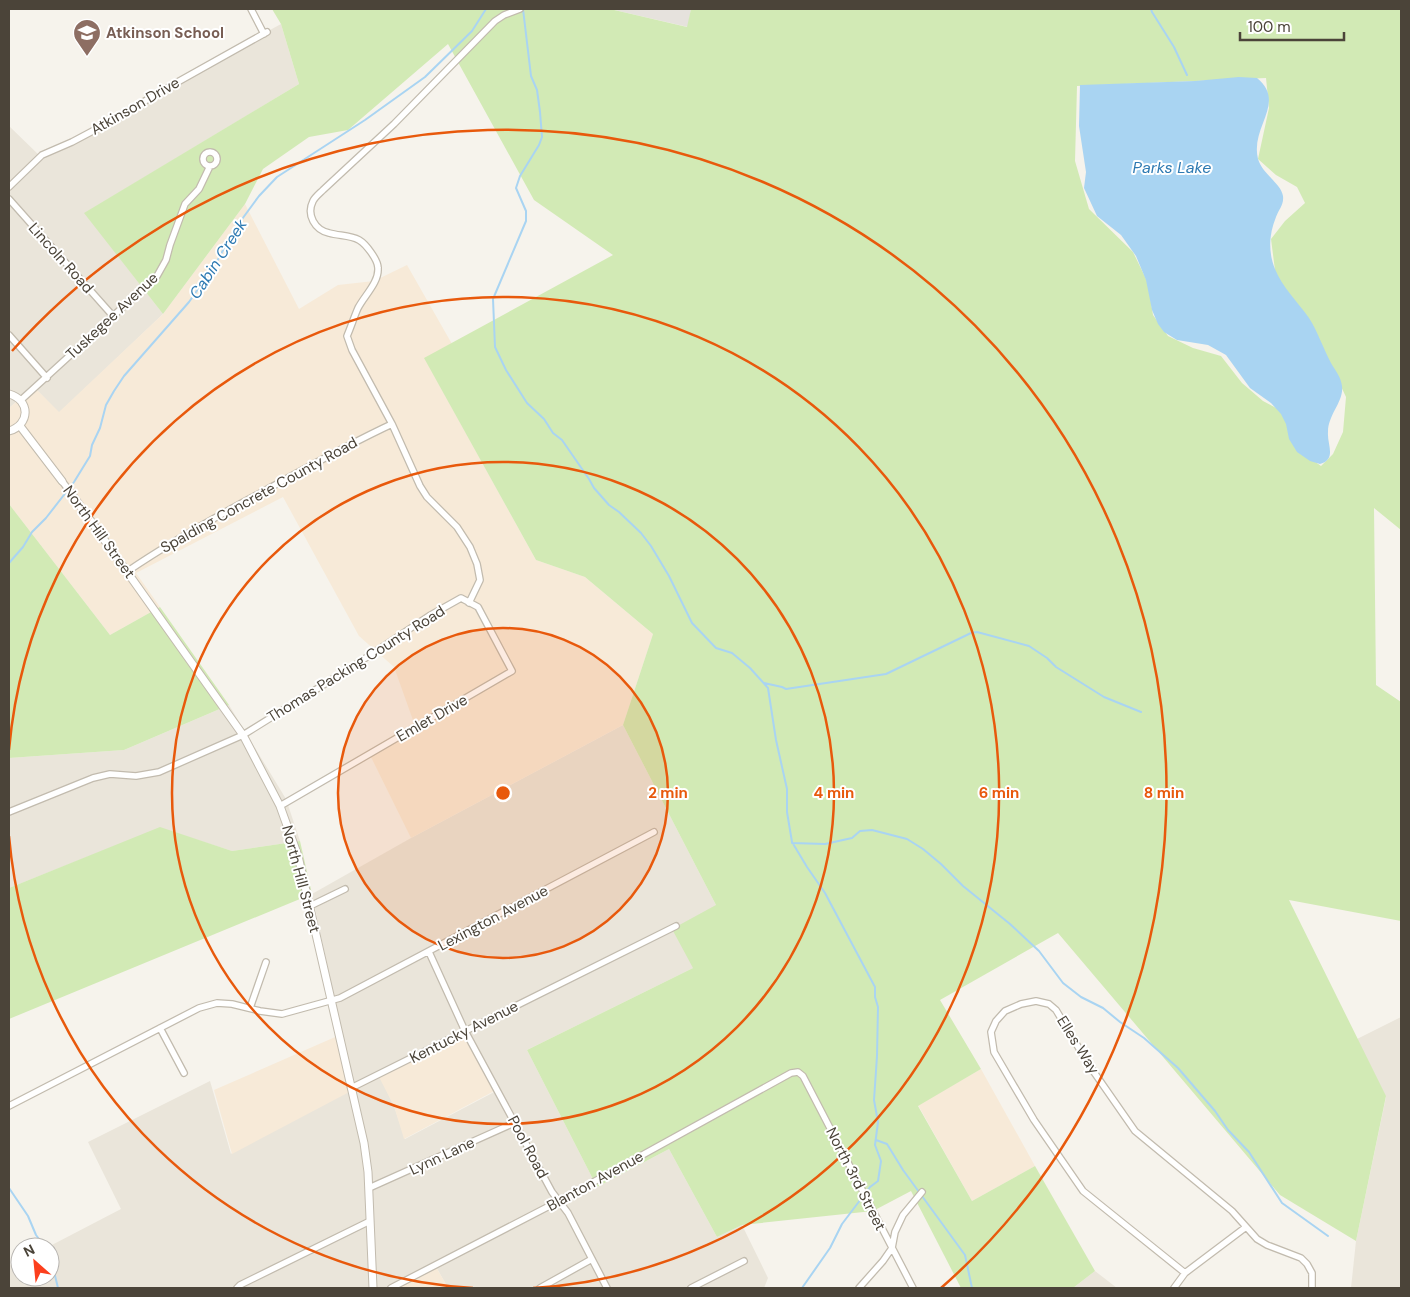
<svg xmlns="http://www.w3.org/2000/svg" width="1410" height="1297" font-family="'DM Sans',sans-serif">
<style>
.residential{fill:#eae5da;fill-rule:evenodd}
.commercial{fill:#f7ead8}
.industrial{fill:#e6e2dd}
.green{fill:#d2eab5;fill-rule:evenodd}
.water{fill:#a9d4f2}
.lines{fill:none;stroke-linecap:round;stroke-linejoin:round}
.stream{stroke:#a9d4f2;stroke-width:2}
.minor-casing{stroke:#c2bbae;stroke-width:8}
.tertiary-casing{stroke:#c2bbae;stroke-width:9}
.minor{stroke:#fff;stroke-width:5.5}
.tertiary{stroke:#fff;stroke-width:7}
.ring{fill:none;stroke:#e8590c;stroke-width:2.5}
.labels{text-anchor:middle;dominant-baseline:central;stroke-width:4;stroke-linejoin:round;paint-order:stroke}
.education-label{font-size:15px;font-weight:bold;fill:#785e54;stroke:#fff;text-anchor:start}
.street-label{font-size:15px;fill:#4b4439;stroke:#fff}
.water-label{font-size:16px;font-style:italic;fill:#2e7ab2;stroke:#fff}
.centre{fill:#e8590c;stroke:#fff;stroke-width:2.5}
.ring-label{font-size:15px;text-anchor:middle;font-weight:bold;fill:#e8590c;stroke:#fff;stroke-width:4;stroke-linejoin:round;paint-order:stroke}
</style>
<rect width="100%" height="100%" fill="#f6f3ec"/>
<!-- residential -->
<path class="residential" d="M281,24L299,84L85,213L163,314L59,413L34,387L9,408V126L40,156Z
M229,705L286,799L300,841L232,851L160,828L9,888V758L124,750Z
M623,725L716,905L693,968L527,1050L597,1187L669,1149L717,1237L742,1225L768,1278L764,1288H448L435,1265L391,1288H9V1266L20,1261V1277H50V1247H48L121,1209L88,1142L210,1081L231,1154L342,1034L312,894L411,838ZM380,1077L498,1090L405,1139L394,1106Z
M1401,1017V1288H1351L1356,1241L1386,1097L1357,1039Z
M1095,1271L1117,1288H1073Z"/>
<!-- commercial -->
<path class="commercial" d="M245,204L299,309L338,285L374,281L407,265L452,344L425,359L536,560L585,577L653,634L623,725L411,838L368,751L414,723L394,667L359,636L283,497L136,573L160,607L110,635L9,504V408L34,387L59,412L163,314Z
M467,1030L498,1089L404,1139L394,1106L379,1077Z
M342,1034L355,1089L232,1154L214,1090Z
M981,1069L1035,1166L972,1201L918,1105Z
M435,1265L448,1288H391Z"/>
<!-- industrial -->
<path class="industrial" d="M610,9H691L688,27Z"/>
<!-- green -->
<path class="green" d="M272,9H610L687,27L691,9H1401V530L1374,508L1376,685L1401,702V921L1289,900L1386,1096L1356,1241L1280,1195L1058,933L940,1000L981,1069L918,1106L972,1201L1035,1166L1095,1271L1073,1288H961L911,1191L873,1211L742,1225L717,1237L669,1149L597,1187L527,1050L693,968L672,929L716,905L623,725L653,634L585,577L536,560L424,358L613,255L534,200L448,44L348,130L309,137L263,169L245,204L163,314L84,213L299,84L281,24ZM1266,78L1269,108L1258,159L1276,175L1297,187L1305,203L1285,221L1271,239L1276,278L1315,331L1346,397L1343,432L1333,454L1321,466L1300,451L1284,412L1263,401L1242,383L1221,356L1193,348L1168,336L1153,315L1148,283L1133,252L1089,209L1075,161L1077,86Z
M9,504L110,635L160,607L229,705L124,750L9,758Z
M160,827L232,851L300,841L312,894L9,1019V888Z"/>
<!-- water -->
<path class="water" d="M1239,77L1257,78C1287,103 1250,126 1258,159C1263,175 1281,183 1283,196C1284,205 1279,209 1276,217C1269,234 1268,252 1275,269C1282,287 1298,302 1309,318C1318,332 1323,348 1331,363C1335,370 1341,377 1342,386C1344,402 1328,414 1328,432C1327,445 1337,459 1320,464L1310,461L1297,452L1289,439L1286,424L1281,414L1271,403L1250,388L1226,355L1208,345L1177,340L1164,332L1158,324L1152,310L1146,280L1136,256L1121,235L1097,216L1084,188L1086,172L1079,126L1080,85L1195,81Z"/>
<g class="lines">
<!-- stream -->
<path class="stream" d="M523,9L531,76L537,90L540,112L542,137L539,145L520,176L516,188L526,211V221L493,299L495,347L506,370L527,403L544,419L553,433L562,440L589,479L594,488L609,505L619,512L641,533L651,546L669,576L692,623L716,648L732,653L750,668L768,688L776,740L787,789V812L792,842L807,867L825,893L875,987V997L878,1007L877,1056L874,1100L878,1122L875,1145L881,1161L878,1181L870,1187L842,1224L830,1248L802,1288
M1151,9L1152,12L1174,47L1187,75
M9,563L23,547L32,532L46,518L74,482L90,456L92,445L100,428L106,405L114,391L124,376L189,302L215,265L234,230L259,196L277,177L365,120L425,77L472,31L486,9
M764,683L782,687L786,689L886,674L971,633L977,632L1029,646L1047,658L1056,667L1104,697L1141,712
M792,843L825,844L852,838L860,831L872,830L907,839L923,849L941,864L963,886L1010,924L1039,951L1063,983L1081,997L1103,1008L1120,1022L1144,1038L1178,1068L1215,1111L1228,1130L1249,1152L1282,1203L1328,1236
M876,1140L887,1144L903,1170L965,1255L972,1288
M9,1188L28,1216L36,1235L45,1247
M50,1255L58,1288"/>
<defs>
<path id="minor" d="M251,9L264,34
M203 159a7 7 0 1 1 14 0a7 7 0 1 1-14 0Z
M9,187L42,155L72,142L119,117L158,93L267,32
M9,199L113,316
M9,335L47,378
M21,400L157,276L166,260L170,245L185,204L199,189L210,166
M62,481L71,493
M128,571C172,541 219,515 266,490C308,467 349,444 392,424
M469,603L480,580L477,564L470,547L457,527L427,497L420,486L392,424L352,350L347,336C351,327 354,317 358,308C365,295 379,282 378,268C378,260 366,244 359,240C350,235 339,236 329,233C315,230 306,215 313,201C315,197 320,193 323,190L394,124L495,21L504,15L520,9
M9,812L93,778L110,774L136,776L159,772L243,735L352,667L429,616L461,598L478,607L512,671L280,806
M310,906L345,889
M429,952L465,1031L552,1192L568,1213L607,1288
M250,1008L266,962
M160,1028L184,1073
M351,1088L676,926
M9,1106L199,1008L217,1003L232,1004L260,1011L282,1014L340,998L654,832
M369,1188L514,1123
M1185,1273L1083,1191L1034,1120L994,1052L991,1032L996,1021L1005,1011L1021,1004L1036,1001L1049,1004L1056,1010L1089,1065L1135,1131L1232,1211L1257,1239L1267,1245L1301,1258L1307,1264L1312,1273V1288
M237,1288L240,1285L370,1221
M391,1288L559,1201L791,1073L798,1072L803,1076L913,1288
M540,1288L592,1259
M691,1288L744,1261
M859,1288L883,1261L892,1248L895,1232L903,1215L922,1192
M1174,1288L1185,1273L1246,1227"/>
<path id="tertiary" d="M9,394C31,400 30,425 9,431
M20,426L62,481
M71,493L243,735L280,806L298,856L364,1143L368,1172L373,1288"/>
</defs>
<!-- minor casing -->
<use href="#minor" class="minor-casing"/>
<!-- tertiary casing -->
<use href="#tertiary" class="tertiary-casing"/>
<!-- minor -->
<use href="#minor" class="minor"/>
<!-- tertiary -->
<use href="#tertiary" class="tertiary"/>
</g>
<!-- distance rings -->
<circle cx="503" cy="793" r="165" fill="#e8590c" fill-opacity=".12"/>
<g class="ring">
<circle cx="503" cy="793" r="165"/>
<circle cx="503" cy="793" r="331"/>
<path d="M473 1288A496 496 0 0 1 9 836M9 750A496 496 0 1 1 533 1288"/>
<path d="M12 351A661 661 0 1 1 941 1288"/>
</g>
<!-- icons -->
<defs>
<symbol id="school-pin" viewBox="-11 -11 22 30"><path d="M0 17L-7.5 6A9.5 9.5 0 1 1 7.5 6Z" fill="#8d6e63" stroke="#fff"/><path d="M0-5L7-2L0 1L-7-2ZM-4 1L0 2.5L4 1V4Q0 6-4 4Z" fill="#fff"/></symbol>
</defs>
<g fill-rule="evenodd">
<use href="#school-pin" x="71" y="17" width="32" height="43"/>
</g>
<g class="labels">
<!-- education labels -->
<g class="education-label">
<text x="106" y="33">Atkinson School</text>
</g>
<!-- street labels -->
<g class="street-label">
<text transform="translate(135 106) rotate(-30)">Atkinson Drive</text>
<text transform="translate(61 258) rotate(48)">Lincoln Road</text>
<text transform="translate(112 316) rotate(-43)">Tuskegee Avenue</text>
<text transform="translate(259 495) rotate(-29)">Spalding Concrete County Road</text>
<text transform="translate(99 532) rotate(54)">North Hill Street</text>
<text transform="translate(356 664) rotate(-32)">Thomas Packing County Road</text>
<text transform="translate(432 718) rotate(-30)">Emlet Drive</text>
<text transform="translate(301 879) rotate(75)">North Hill Street</text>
<text transform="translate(493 918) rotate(-28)">Lexington Avenue</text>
<text transform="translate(464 1032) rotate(-27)">Kentucky Avenue</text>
<text transform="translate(1078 1045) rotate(58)">Elles Way</text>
<text transform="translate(528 1147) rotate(62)">Pool Road</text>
<text transform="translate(442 1156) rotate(-25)">Lynn Lane</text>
<text transform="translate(856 1179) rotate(63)">North 3rd Street</text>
<text transform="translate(595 1181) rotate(-29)">Blanton Avenue</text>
</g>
<!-- water labels -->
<g class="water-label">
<text x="1172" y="167">Parks Lake</text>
<text transform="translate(218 259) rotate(-57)">Cabin Creek</text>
</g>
</g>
<circle cx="503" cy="793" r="8" class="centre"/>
<g class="ring-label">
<text x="668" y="798">2 min</text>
<text x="834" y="798">4 min</text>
<text x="999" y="798">6 min</text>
<text x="1164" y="798">8 min</text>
</g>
<!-- border -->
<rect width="1410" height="1297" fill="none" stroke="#4b4439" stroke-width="20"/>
<!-- north arrow -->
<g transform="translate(35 1262) rotate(333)"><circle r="24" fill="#ffffff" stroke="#b7b4b0"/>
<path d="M0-4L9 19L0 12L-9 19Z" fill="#fc3f1d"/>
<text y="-8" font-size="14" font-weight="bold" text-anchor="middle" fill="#4b4439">N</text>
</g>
<!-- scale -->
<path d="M1240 32v8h104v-8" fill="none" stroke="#4b4439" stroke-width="2.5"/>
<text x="1248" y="32" font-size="15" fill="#4b4439" stroke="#ffffff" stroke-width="4" paint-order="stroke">100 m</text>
</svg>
